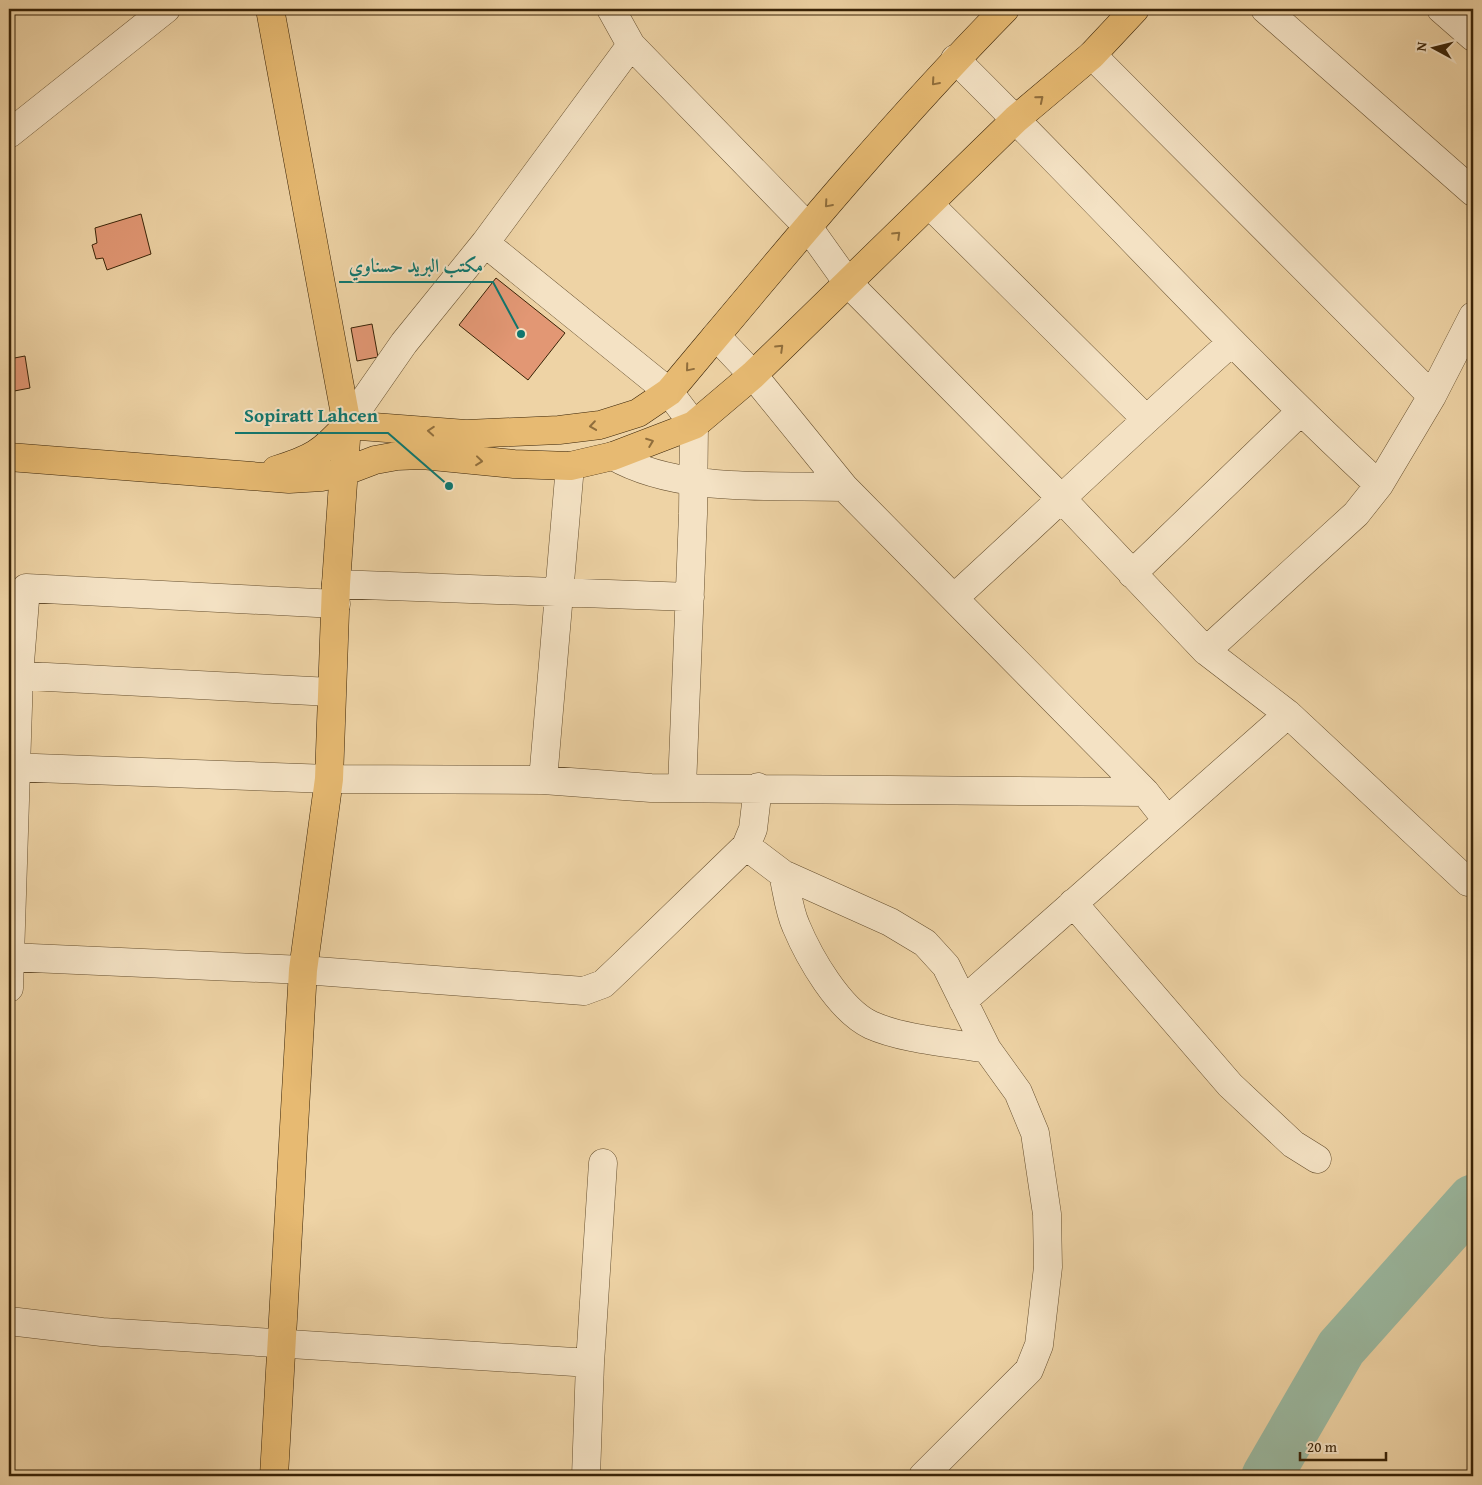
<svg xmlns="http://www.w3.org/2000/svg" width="1482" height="1485" font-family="'Gentium Book Plus',Amiri,serif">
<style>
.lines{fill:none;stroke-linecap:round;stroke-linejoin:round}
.river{stroke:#9bb9a1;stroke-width:51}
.building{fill:#e29774;stroke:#392307}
.street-casing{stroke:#664f2e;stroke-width:29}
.primary-casing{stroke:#392307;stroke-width:29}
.street{stroke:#f4e2c4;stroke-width:28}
.primary{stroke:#e7ba72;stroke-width:28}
.oneway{stroke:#906e3c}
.leader{fill:none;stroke:#0f766e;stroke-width:2}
.callout-dot{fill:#0f766e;stroke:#f4e2c4;stroke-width:2}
.callout-label{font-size:19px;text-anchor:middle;font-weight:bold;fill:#0f766e;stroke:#f4e2c4;stroke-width:4;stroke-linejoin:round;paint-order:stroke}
</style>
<rect width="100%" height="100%" fill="#eed3a5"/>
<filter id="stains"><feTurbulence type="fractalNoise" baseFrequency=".004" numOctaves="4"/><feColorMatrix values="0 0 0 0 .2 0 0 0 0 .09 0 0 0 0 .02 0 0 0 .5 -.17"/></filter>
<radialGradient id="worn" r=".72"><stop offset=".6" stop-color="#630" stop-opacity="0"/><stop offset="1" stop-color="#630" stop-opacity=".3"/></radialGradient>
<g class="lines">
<!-- river -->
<path class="river" d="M1267,1476L1341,1348L1473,1200"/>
</g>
<!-- building -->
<path class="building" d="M141,214L151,254L107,270L103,258L96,259L92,245L97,243L95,228Z
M496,278L565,333L528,380L459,325Z
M372,324L378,357L357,361L351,328Z
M25,356L30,388L9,392V359Z
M9,504H12L11,536H9Z"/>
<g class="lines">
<defs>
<path id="street" d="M611,9L631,45L808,227L848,283L1062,499L1206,651L1288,714L1468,882
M1265,9L1473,192
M1441,9L1473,37
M1092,55L1432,396
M955,59C1098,200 1232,349 1379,485
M9,134L166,9
M929,204L1145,418
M485,243L669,392L694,425L693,514L682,787
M716,336L753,375L844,487L1145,792L1167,820
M347,425L404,343L485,243L631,45
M613,456C677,493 772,485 844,487
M1132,574L1300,412
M336,584L690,597
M954,598C1047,513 1137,426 1231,343
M1206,651L1356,514L1379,485L1432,396L1473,316
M9,675L331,692
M9,767L329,779L543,780L651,788L1145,792
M543,780L570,466
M746,846L783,874L890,922L925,943L946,966L987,1049L1018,1092L1035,1133L1047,1214L1048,1267L1039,1345L1029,1370L923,1476
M783,874C787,891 789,911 796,926C809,957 839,1010 871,1025C902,1039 952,1043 987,1049
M1073,903L1230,1085L1293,1144L1317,1159
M9,957L303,970L584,991L603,984L622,966L746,846L753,829L758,787
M9,988L19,675L26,588L336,604
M963,1001L1288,714
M9,1321L102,1332L590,1363
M586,1476L590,1363L603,1163"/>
<path id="primary" d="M270,9L347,425L336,584L329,779L303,970L274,1476
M347,425L466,434L559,430L600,425L638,413L669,392C778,262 886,130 1005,9
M9,457L289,479L322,477L346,471L375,460L397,456L422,455L514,464L570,466L613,456L694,425L753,375L1016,119L1092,55L1135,9
M276,470C312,459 322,453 347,425"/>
</defs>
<!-- street casing -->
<use href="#street" class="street-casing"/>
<!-- primary casing -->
<use href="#primary" class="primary-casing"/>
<!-- street -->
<use href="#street" class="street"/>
<!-- primary -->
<use href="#primary" class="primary"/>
</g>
<!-- one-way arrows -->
<defs><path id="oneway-chevron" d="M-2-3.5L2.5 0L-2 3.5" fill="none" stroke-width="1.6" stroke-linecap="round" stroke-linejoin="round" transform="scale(1.25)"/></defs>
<g class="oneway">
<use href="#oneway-chevron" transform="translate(935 82) rotate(131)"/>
<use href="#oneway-chevron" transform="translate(1040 99) rotate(-40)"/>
<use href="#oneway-chevron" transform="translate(828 204) rotate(131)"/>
<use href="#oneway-chevron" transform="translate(897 235) rotate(-44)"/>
<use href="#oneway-chevron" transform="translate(780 348) rotate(-44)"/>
<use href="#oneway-chevron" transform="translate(689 368) rotate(130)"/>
<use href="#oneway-chevron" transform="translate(593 426) rotate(172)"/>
<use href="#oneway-chevron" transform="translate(431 431) rotate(-176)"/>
<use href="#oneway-chevron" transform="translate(650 442) rotate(-21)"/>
<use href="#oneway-chevron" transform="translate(479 461) rotate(6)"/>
</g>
<!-- callouts -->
<path class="leader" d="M521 334L493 282H339M449 486L388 433H235"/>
<g class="callout-dot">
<circle cx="521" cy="334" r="5"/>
<circle cx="449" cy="486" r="5"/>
</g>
<g class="callout-label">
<text x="416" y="272">مكتب البريد حسناوي</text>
<text x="311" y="422">Sopiratt Lahcen</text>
</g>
<!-- margin -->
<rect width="1482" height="1485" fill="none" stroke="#eed3a5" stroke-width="30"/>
<rect x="10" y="10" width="1462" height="1465" fill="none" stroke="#392307" stroke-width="2.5"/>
<rect x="15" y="15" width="1452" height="1455" fill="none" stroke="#392307"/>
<!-- north arrow -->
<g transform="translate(1434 48) rotate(277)" stroke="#f4e2c4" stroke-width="4" paint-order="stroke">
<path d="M0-4L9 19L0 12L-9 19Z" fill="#392307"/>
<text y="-8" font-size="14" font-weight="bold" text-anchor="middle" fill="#392307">N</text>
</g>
<!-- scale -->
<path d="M1300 1452v8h86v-8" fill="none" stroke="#392307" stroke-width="2.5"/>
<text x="1307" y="1452" font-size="15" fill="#392307" stroke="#f4e2c4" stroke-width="4" paint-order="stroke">20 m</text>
<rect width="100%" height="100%" filter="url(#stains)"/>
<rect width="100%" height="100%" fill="url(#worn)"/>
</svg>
